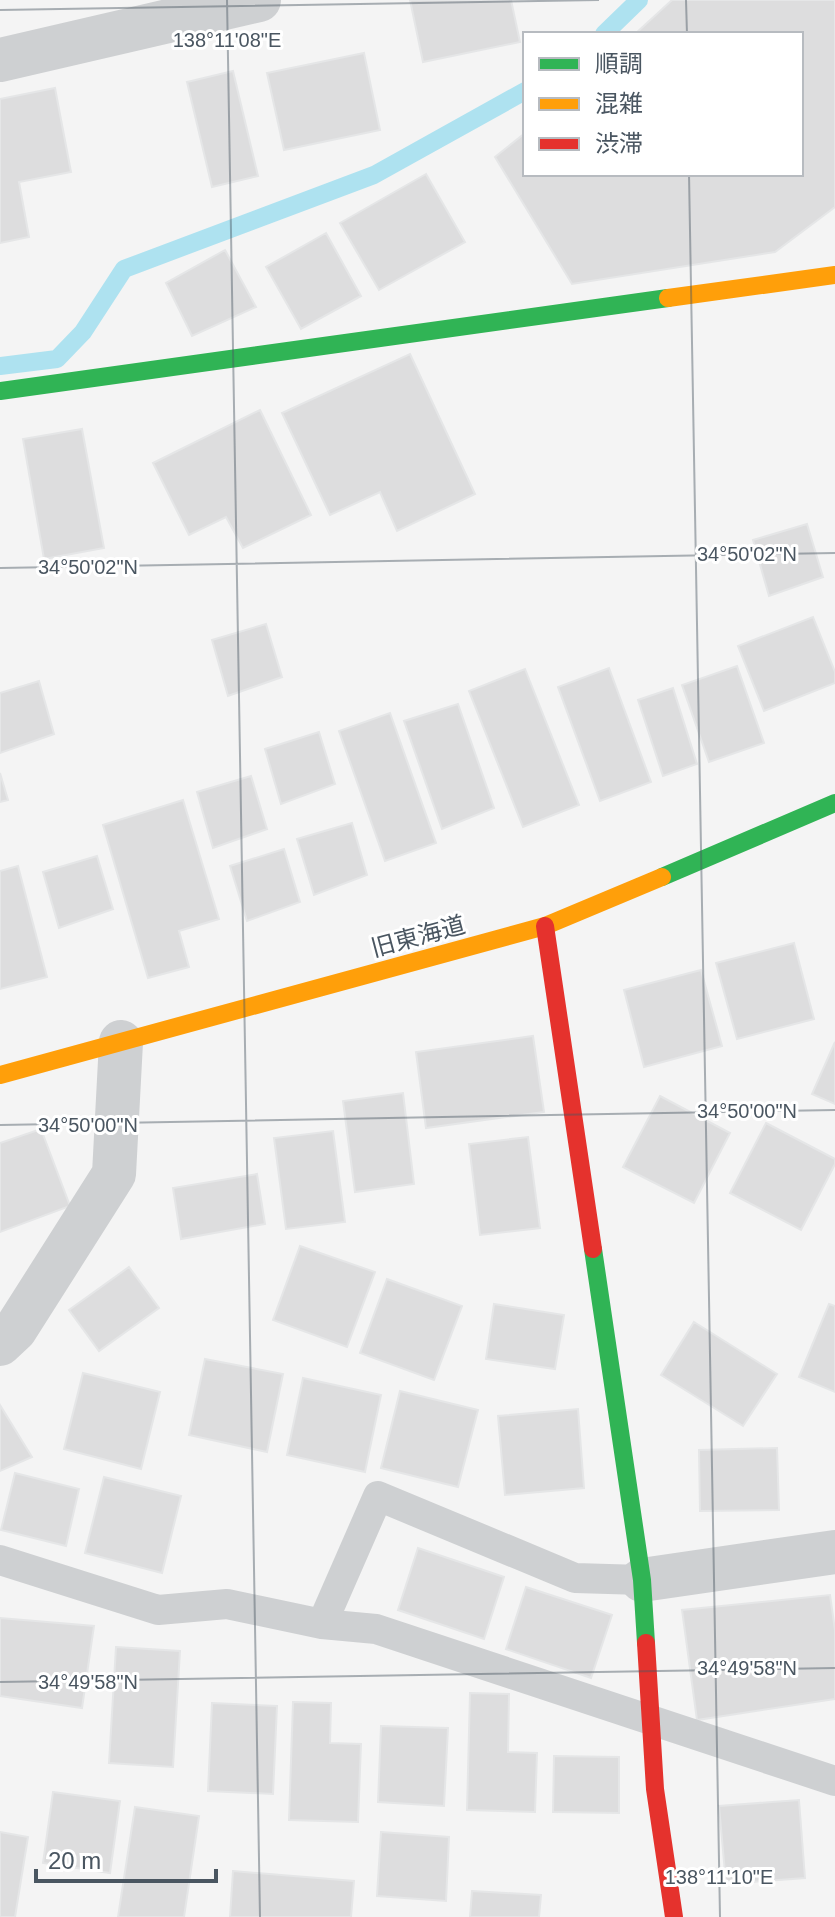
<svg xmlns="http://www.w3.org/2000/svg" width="835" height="1917" font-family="Helvetica,'Noto Sans JP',sans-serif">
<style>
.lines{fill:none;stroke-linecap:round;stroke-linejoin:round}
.stream{stroke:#aee2f0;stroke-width:18}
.building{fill:#ddddde;stroke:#e5e6e7;stroke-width:2}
.lane{stroke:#ced0d2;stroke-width:30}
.street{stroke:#ced0d2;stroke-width:44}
.fast{stroke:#30b455;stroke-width:18}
.slow{stroke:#ff9f0a;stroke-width:18}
.jam{stroke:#e5322d;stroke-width:18}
.ticks{fill:none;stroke:#4a5661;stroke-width:2;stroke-opacity:0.45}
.labels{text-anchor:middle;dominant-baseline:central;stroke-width:6;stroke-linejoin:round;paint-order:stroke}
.street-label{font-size:24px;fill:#4a5661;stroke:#fff}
.ticks-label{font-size:20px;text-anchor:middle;fill:#4a5661;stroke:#fff;stroke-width:6;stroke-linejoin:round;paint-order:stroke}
</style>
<rect width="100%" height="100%" fill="#f4f4f4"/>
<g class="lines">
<!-- stream -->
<path class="stream" d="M604,34L639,0
M0,366L57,359L83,332L124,269L374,175L525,91"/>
</g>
<!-- building -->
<path class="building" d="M410,0H511L520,42L423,62Z
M672,0H835V207L775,252L572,284L495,157L525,133V174H801V34H635Z
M364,53L380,130L284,150L267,73Z
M233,71L258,176L212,187L187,82Z
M55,88L71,172L19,182L29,237L0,243V99Z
M426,174L465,242L379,290L340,223Z
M326,233L361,296L301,329L266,267Z
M225,250L256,307L192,336L166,283Z
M410,354L475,494L397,531L380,492L330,515L282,413Z
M260,410L311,515L243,548L226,517L189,535L153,463Z
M82,429L104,548L44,559L23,439Z
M807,524L823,577L769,596L753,540Z
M813,617L835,672V683L764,711L738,646Z
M266,624L282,677L228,696L212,640Z
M737,666L764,743L709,762L682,685Z
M609,668L651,782L600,801L558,687Z
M525,669L579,805L523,827L469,691Z
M39,681L54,734L0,753V693Z
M673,688L697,764L663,776L638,700Z
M458,704L494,808L442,829L404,721Z
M390,713L436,843L385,861L339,731Z
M319,732L335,784L281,804L265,749Z
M0,773L8,800L0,802Z
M251,776L267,829L213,848L197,792Z
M183,800L219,919L179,931L189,967L148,978L103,825Z
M352,823L367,875L314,895L297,839Z
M284,849L300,902L247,921L230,866Z
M97,856L113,909L59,928L43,872Z
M18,866L47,977L0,989V871Z
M794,943L814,1019L737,1039L716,963Z
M701,970L722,1046L644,1067L624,990Z
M533,1036L544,1112L426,1128L416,1052Z
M835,1042V1104L812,1094Z
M403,1093L414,1184L355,1192L343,1101Z
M660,1096L730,1133L694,1203L623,1167Z
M766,1123L835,1159V1164L801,1230L730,1193Z
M41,1129L70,1206L0,1232V1143Z
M333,1131L345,1222L286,1229L274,1138Z
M528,1137L540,1228L480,1235L469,1144Z
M257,1174L265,1224L181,1239L173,1188Z
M300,1246L375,1272L347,1347L273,1320Z
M129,1267L159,1308L99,1351L69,1310Z
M387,1279L462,1306L434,1380L360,1353Z
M494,1304L564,1315L555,1369L486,1359Z
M829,1304L835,1306V1392L799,1377Z
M694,1322L777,1374L743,1426L661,1375Z
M205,1359L283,1374L267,1452L189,1435Z
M83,1373L160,1392L141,1469L64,1449Z
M303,1378L381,1395L365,1472L287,1455Z
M400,1391L478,1410L458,1487L381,1468Z
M0,1405L32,1457L0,1471Z
M578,1409L584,1488L505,1495L498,1416Z
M777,1448L779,1510L700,1511L699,1450Z
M15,1473L79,1489L66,1546L1,1530Z
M104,1477L181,1496L162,1573L85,1553Z
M418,1548L504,1577L484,1639L398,1610Z
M526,1587L612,1615L591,1678L506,1649Z
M830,1595L835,1630V1699L697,1720L682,1610Z
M0,1618L94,1626L82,1708L0,1696Z
M116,1647L180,1651L173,1767L109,1763Z
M470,1693L509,1694L508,1752L537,1753L535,1812L467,1810Z
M293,1702L331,1703L330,1743L361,1744L358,1822L289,1820Z
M212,1703L277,1706L273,1794L208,1791Z
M381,1726L448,1728L444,1806L378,1802Z
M554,1756L619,1757V1813L553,1812Z
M53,1792L120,1801L110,1873L43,1863Z
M799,1800L805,1878L726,1884L719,1806Z
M135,1807L199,1816L184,1917H118Z
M0,1832L28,1837L15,1917H0Z
M381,1832L449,1837L446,1901L377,1896Z
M233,1871L354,1881L351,1917H230Z
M472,1891L541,1895L539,1917H470Z"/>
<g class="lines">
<!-- lane -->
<path class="lane" d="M0,1560L158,1610L227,1604L322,1624L376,1629L835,1781
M322,1624L378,1496L575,1578L642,1580"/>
<!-- street -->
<path class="street" d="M0,60L259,0
M0,1344L15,1330L114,1174L121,1042
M642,1580L835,1552"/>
<!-- fast -->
<path class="fast" d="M0,391L668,298
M662,877L835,803
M593,1249L642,1580L646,1643"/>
<!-- slow -->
<path class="slow" d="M668,298L835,275
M0,1075L545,926L662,877"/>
<!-- jam -->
<path class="jam" d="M545,926L593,1249
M646,1643L655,1789L674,1917"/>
</g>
<!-- ticks -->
<path class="ticks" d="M227,0L260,1917M686,0L687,34M0,10L599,0M689,174L720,1917M0,568L835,553M0,1125L835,1110M0,1682L835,1668"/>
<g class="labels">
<!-- street labels -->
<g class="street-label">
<text transform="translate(418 936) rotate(-15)">旧東海道</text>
</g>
</g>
<g class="ticks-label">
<text x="227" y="47">138°11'08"E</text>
<text x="747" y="561">34°50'02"N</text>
<text x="88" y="574">34°50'02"N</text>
<text x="747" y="1118">34°50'00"N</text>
<text x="88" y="1132">34°50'00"N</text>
<text x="747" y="1675">34°49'58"N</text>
<text x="88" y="1689">34°49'58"N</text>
<text x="719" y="1884">138°11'10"E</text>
</g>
<!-- legend -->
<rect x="523" y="32" width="280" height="144" fill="#ffffff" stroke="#b7bbc0" stroke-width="2"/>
<rect x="539" y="58" width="40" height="12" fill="#30b455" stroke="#b7bbc0" stroke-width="2"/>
<text x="595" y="72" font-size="24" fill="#4a5661">順調</text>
<rect x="539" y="98" width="40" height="12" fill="#ff9f0a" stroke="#b7bbc0" stroke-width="2"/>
<text x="595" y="112" font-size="24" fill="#4a5661">混雑</text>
<rect x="539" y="138" width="40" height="12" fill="#e5322d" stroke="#b7bbc0" stroke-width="2"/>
<text x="595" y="152" font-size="24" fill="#4a5661">渋滞</text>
<!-- scale -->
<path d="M36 1869v12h180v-12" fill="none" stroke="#4a5661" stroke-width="4"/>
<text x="48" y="1869" font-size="24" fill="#4a5661" stroke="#ffffff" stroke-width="6" paint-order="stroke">20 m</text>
</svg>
